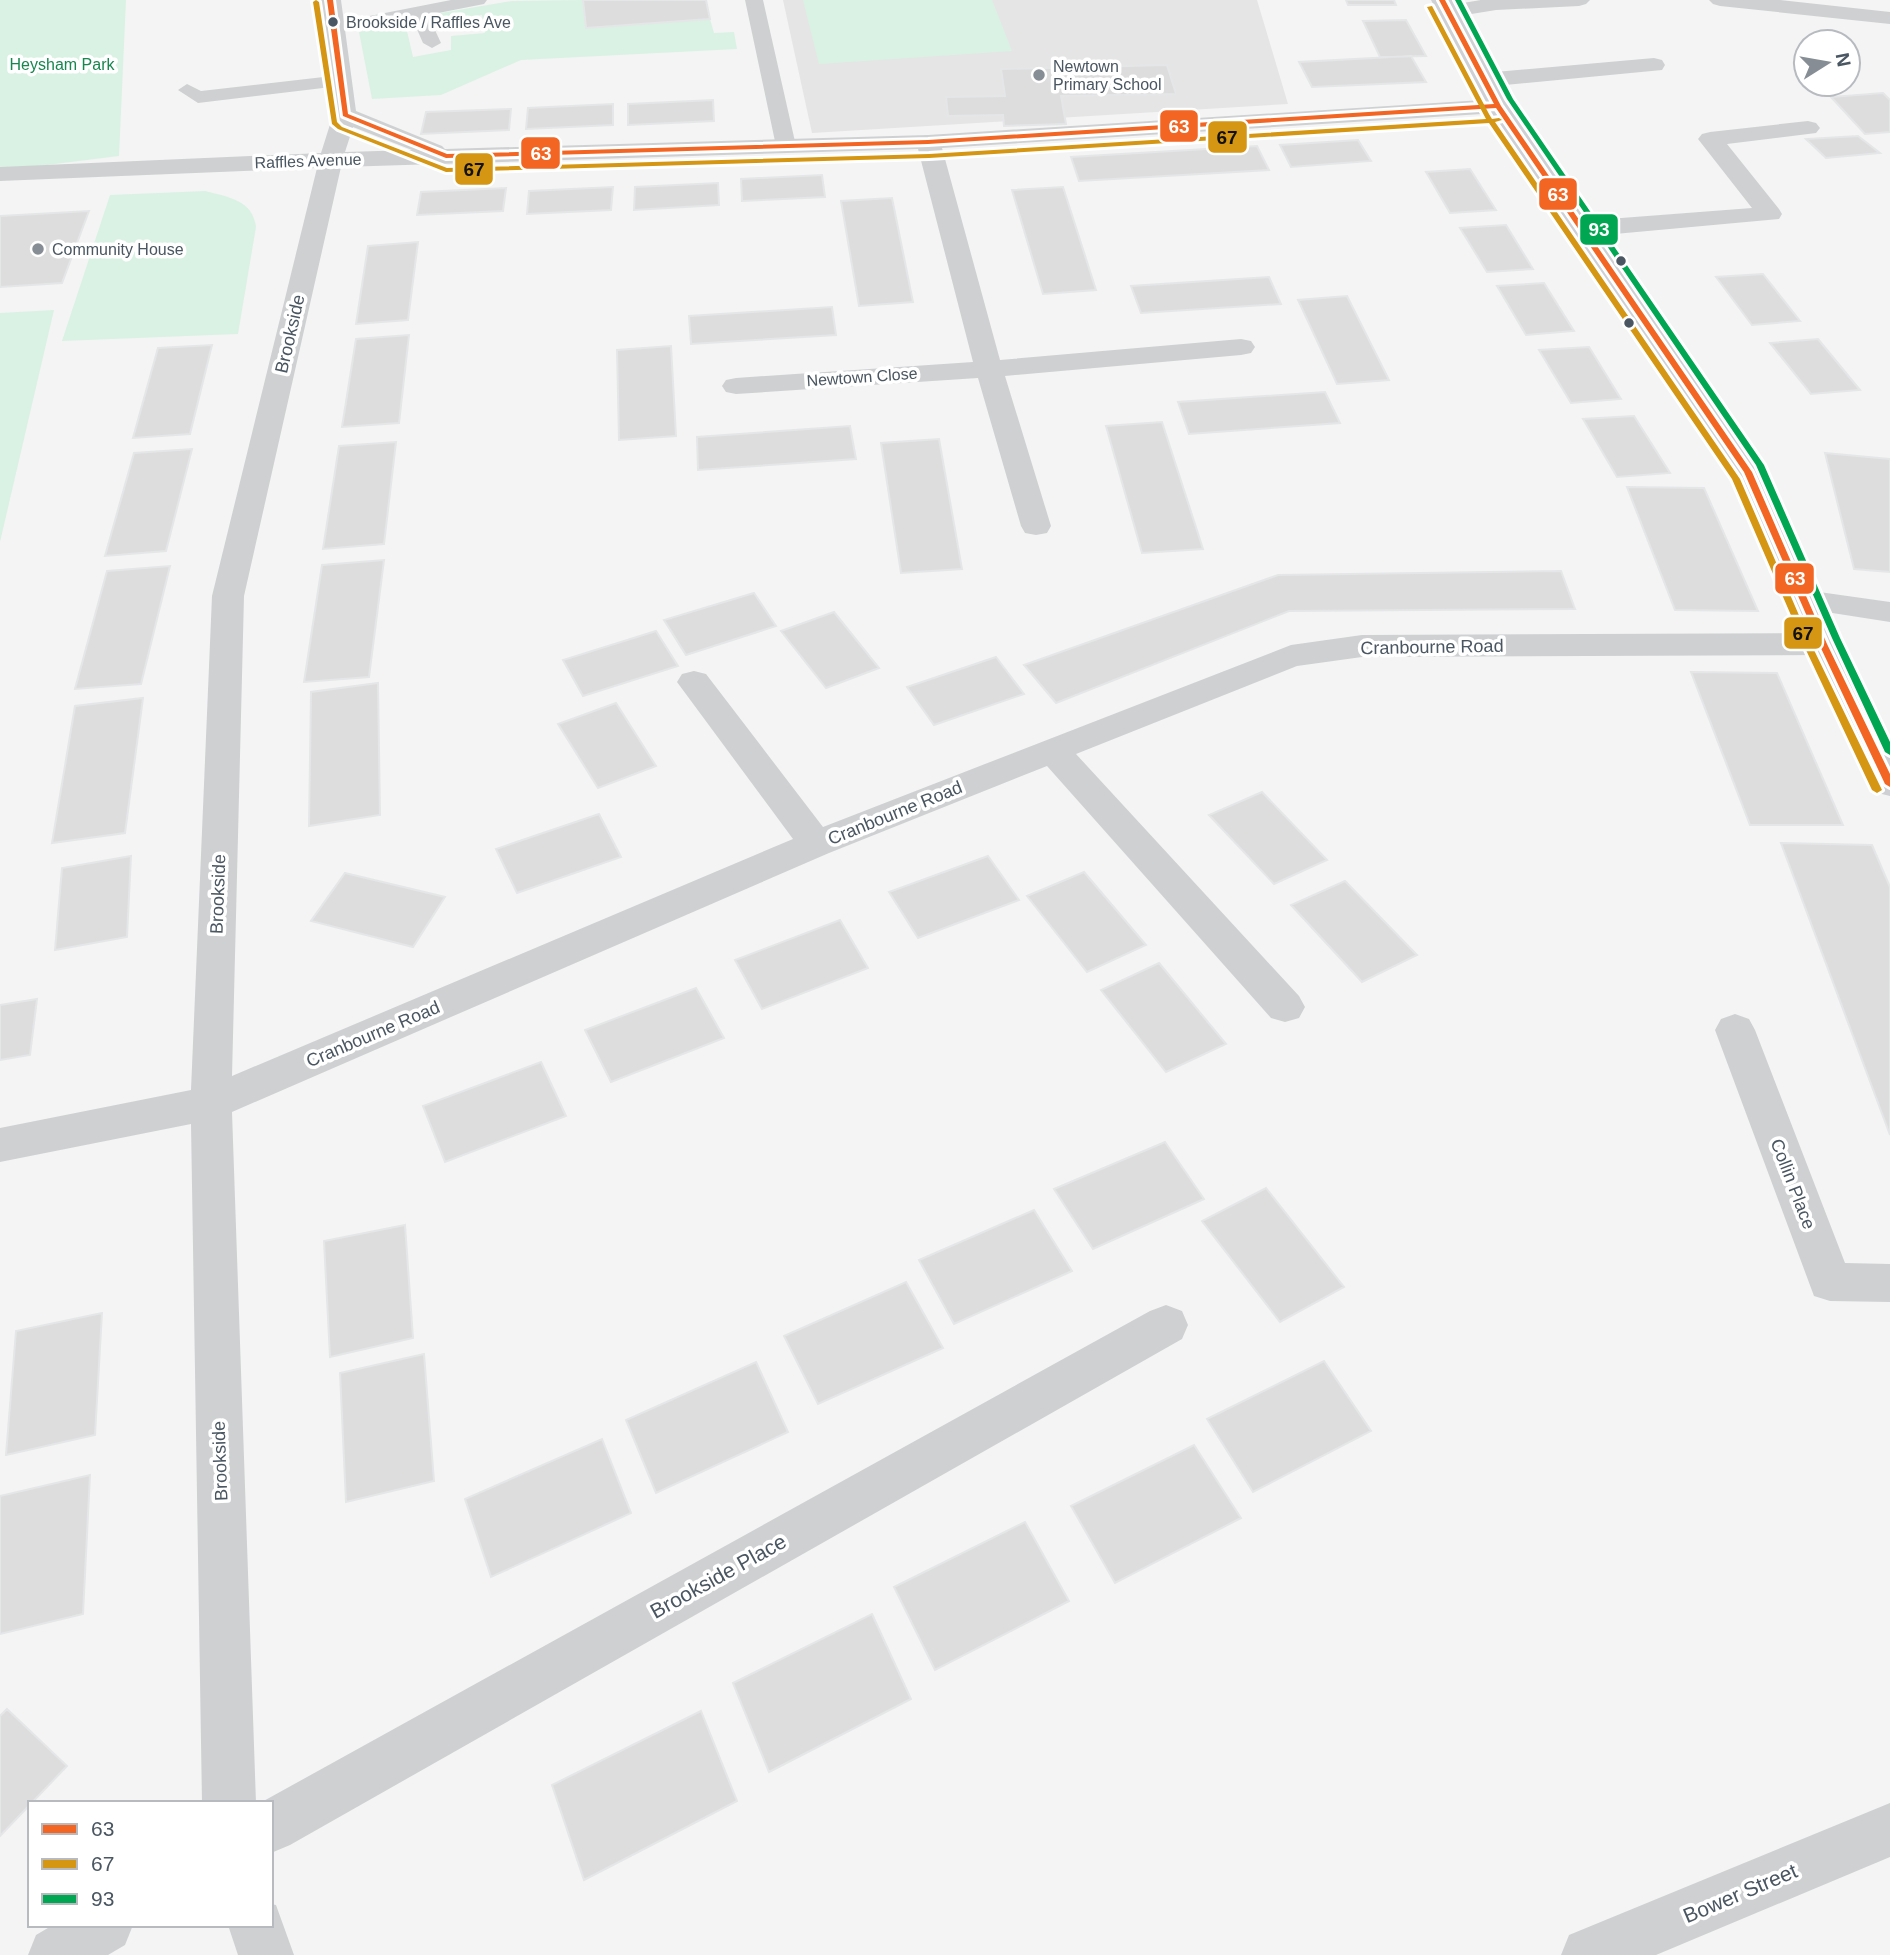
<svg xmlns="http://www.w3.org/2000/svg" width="1890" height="1955" font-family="Arial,sans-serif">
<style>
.education{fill:#e6e5e6}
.green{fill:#d9f2e3}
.building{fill:#ddddde;stroke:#e5e6e7;stroke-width:2}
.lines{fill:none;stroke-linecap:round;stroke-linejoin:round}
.lane{fill:#ced0d2;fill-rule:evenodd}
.street{fill:#ced0d2;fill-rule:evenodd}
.secondary{fill:#ced0d4;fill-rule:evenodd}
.bus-1-casing{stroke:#fff;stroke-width:6}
.bus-2-casing{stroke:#fff;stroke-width:6}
.bus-3-casing{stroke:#fff;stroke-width:6}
.bus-1{fill:#f26522;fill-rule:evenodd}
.bus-2{fill:#d49613;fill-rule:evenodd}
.bus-3{fill:#00a651;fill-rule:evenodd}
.bus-dot{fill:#4a5661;stroke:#fff;stroke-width:2.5}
.poi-dot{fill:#868d94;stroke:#fff;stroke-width:2.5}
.labels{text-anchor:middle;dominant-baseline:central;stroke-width:7;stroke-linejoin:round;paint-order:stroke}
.bus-label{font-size:16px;fill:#4a5661;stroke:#fff;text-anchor:start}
.far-park-label{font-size:16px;fill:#17864f;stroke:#fff}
.far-poi-label{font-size:16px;fill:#4a5661;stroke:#fff;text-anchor:start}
.far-street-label{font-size:16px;fill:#4a5661;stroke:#fff}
.street-label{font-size:18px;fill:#4a5661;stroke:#fff}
.near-street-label{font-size:21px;fill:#4a5661;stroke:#fff}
.line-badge{stroke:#fff;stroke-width:2.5}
.badge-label{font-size:19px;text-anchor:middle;font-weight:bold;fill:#fff}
.pale-badge-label{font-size:19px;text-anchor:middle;font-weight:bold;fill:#111}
</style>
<rect width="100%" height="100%" fill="#f4f4f4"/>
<!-- education -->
<path class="education" d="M783,0H1257L1288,104L812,133Z"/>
<!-- green -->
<path class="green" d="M0,0H126L119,156L15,169L0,181Z
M583,0L586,28L710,19L714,33L734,32L737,49L521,60L441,95L372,99L359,32L391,26L407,31L413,57L451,50V36L485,33L482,15L444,20L440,13L512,1Z
M803,0H992L1012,51L819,64Z
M205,191C228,197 253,200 256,227L238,334L62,341L110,195Z
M54,310L0,542V313Z"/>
<!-- building -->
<path class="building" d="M583,0H706L710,19L586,28Z
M1346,0H1394L1396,5H1348Z
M1406,20L1426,56L1380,57L1363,21Z
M1411,56L1426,82L1312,87L1299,62Z
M1167,65L1176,94L1061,96L1066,124L1004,126L1003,115L948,116L946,97L1005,96L1001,69Z
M1883,93L1890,100V132L1865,134L1831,97Z
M713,100L714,121L628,125V104Z
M613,104V125L526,129L528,108Z
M511,109L509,130L421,134L426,112Z
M1858,136L1880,153L1826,158L1806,139Z
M1358,140L1371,161L1291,167L1280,145Z
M1257,146L1269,170L1079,181L1071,157Z
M1470,169L1496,210L1450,213L1426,172Z
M822,175L825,197L742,201L741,179Z
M718,183L719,205L634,210L635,187Z
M613,187L611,210L527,214L529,191Z
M1063,187L1096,290L1043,294L1012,190Z
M506,188L503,211L417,215L421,192Z
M892,198L913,302L859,306L841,201Z
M89,211L62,283L0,287V216Z
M1506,225L1533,269L1487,272L1460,228Z
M418,242L408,320L356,324L368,246Z
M1763,274L1800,321L1752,325L1716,277Z
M1269,277L1281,304L1141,313L1131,286Z
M1544,283L1574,331L1526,335L1497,286Z
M1347,296L1389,380L1337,384L1298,300Z
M832,307L836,335L691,344L689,316Z
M409,335L399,423L342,427L356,339Z
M1818,339L1860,390L1811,394L1770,343Z
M212,345L190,434L133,438L158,348Z
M671,346L676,436L619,440L617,350Z
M1589,347L1621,399L1571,403L1539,350Z
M1325,392L1340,423L1189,434L1178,402Z
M1634,416L1670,473L1617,477L1583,419Z
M1162,422L1203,549L1142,553L1106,426Z
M850,426L856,459L698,470L697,437Z
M939,439L962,569L901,573L881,443Z
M396,442L384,544L323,549L339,446Z
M192,449L166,551L105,556L134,453Z
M1825,453L1890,459V572L1854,569Z
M1627,487L1704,488L1758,611L1675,610Z
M384,560L369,677L304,682L322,565Z
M170,566L141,684L75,689L107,571Z
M1561,571L1575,609L1289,611L1056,703L1024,665L1278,575Z
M754,593L776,626L686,655L664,620Z
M834,612L879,668L826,688L781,631Z
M656,631L678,666L583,696L563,660Z
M996,657L1024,694L934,725L907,687Z
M1691,672L1777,673L1843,825H1750Z
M378,683L380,815L309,826L311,692Z
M143,698L125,833L52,843L75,706Z
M616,703L656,766L598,788L558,724Z
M1262,792L1327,860L1274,884L1209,815Z
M599,814L621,857L517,893L496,849Z
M1781,843L1872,845L1890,887V1135Z
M131,856L127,937L55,950L62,868Z
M988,856L1019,900L918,938L889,892Z
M1084,872L1146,945L1087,972L1027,896Z
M345,873L445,897L413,947L311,921Z
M1345,881L1417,955L1362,982L1291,905Z
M840,920L868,968L762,1009L735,960Z
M1159,963L1226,1044L1166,1072L1101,990Z
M696,988L724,1038L611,1082L585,1030Z
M37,999L30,1055L0,1060V1005Z
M541,1062L566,1116L445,1162L423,1106Z
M1165,1142L1204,1199L1093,1249L1054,1189Z
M1266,1188L1344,1287L1280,1322L1202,1221Z
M1034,1210L1072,1271L954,1324L919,1260Z
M405,1225L413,1338L330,1357L324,1241Z
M906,1282L943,1348L818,1404L784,1336Z
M102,1313L95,1435L6,1455L16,1331Z
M424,1354L434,1481L346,1502L340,1373Z
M1324,1361L1371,1431L1253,1492L1207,1419Z
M756,1362L788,1432L656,1493L626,1420Z
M602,1439L631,1513L491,1577L465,1499Z
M1194,1445L1241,1518L1115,1583L1071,1506Z
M90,1475L83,1614L0,1634V1496Z
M1025,1522L1069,1601L935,1670L894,1587Z
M872,1614L911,1699L769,1772L733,1683Z
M7,1709L67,1766L0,1836V1716Z
M701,1711L737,1801L584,1880L552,1785Z"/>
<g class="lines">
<!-- lane -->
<path class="lane" d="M451,0H487L484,4L428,15L441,43L432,48L423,43L412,18L334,33L325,28L334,23Z
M745,0H763L796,146L793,150L786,152L776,146Z
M341,75L350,81L348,85L198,103L178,90L187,84L201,91Z"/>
<!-- street -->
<path class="street" d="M319,0H341L356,111L442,146L445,149L928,135L1498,99L1506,101L1510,106L1506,111L1498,113L942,148L1000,360L1241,339L1251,341L1255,347L1251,353L1241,355L1005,376L1051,526L1047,533L1036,535L1025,533L1021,526L978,378L736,394L726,392L722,386L726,380L736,378L973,362L918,149L341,167L244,596L232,1076L793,839L677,682L682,674L694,671L706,674L823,827L1291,645L1362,635L1823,633L1835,636L1839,644L1835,652L1823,655L1362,657L1297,666L1076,754L1299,996L1305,1007L1299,1018L1285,1022L1271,1018L1047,766L829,853L232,1112L256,1803H202L191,1124L0,1162V1128L191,1090L212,596L317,168L0,181V167L321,153L333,115ZM353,127L412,150L345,152Z
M1481,0H1590L1586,4L1579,6L1496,10L1447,18L1439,17L1436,12L1439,7Z
M1709,0H1780L1890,12V24L1720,6L1713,4Z
M1654,58L1662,60L1665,65L1662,70L1484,87L1476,85L1473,80L1476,75L1484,73Z
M1808,121L1816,123L1820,128L1816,133L1727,144L1779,209L1782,214L1779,219L1582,237L1573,234L1569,229L1573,224L1582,221L1752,208L1698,139L1702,134L1710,132Z
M1805,590L1890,602V622L1794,607L1789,600L1794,593Z
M1735,1014L1749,1019L1755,1030L1845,1263L1890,1264V1302L1830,1301L1814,1296L1715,1030L1721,1019Z
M1166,1305L1182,1311L1188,1325L1182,1339L290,1845L271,1853V1803H260L1150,1311Z
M1890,1803V1857L1656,1955H1561L1569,1935Z
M271,1904L276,1905L294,1955H238L228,1925H271Z
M53,1925H133L125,1945L108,1955H28L36,1935Z"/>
<!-- secondary -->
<path class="secondary" d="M1431,0H1453L1509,106L1763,472L1839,644L1890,748V796L1878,793L1872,784L1807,644L1733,472L1486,106Z"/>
<defs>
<path id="bus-1" d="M327,0H333L348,114L447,154L928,140L1494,104L1439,0H1445L1501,106L1752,472L1827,644L1890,774V787L1885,784L1819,644L1744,472L1496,108L928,144L446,158L343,116Z"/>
<path id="bus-2" d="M316,0L319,2L337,122L342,127L447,168L929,154L1486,119L1427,7L1432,6L1489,114L1492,119L1499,118L1502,120L1495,122L1740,479L1814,650L1882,790L1877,793L1872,790L1806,650L1732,479L1489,123L929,158L446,172L338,129L332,124L313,2Z"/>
<path id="bus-3" d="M1455,0H1461L1513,99L1764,465L1840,638L1890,742V755L1885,752L1832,638L1756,465L1507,99Z"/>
</defs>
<!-- bus-1 casing -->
<use href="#bus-1" class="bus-1-casing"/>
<!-- bus-2 casing -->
<use href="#bus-2" class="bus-2-casing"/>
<!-- bus-3 casing -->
<use href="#bus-3" class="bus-3-casing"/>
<!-- bus-1 -->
<use href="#bus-1" class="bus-1"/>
<!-- bus-2 -->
<use href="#bus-2" class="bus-2"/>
<!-- bus-3 -->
<use href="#bus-3" class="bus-3"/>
</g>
<!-- markers -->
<g class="bus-dot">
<circle cx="333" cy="22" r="6"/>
<circle cx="1621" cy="261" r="6"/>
<circle cx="1629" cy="323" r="6"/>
</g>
<g class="poi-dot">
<circle cx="1039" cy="75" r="7"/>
<circle cx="38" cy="249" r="7"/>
</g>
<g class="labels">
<!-- bus labels -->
<g class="bus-label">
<text x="346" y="22">Brookside / Raffles Ave</text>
</g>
<!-- far-park labels -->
<g class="far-park-label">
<text x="62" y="64">Heysham Park</text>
</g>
<!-- far-poi labels -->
<g class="far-poi-label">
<text x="1053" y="66">Newtown<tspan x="1053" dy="18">Primary School</tspan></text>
<text x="52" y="249">Community House</text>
</g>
<!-- far-street labels -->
<g class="far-street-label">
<text transform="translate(308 161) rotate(-2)">Raffles Avenue</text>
<text transform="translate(862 377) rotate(-4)">Newtown Close</text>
</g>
<!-- street labels -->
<g class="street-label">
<text transform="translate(290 334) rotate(-77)">Brookside</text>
<text transform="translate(1432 647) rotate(-1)">Cranbourne Road</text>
<text transform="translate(895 813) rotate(-22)">Cranbourne Road</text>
<text transform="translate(218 894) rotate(-88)">Brookside</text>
<text transform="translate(373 1034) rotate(-23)">Cranbourne Road</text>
<text transform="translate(1793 1184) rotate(69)">Collin Place</text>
<text transform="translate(220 1461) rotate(-92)">Brookside</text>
</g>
<!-- near-street labels -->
<g class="near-street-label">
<text transform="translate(718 1576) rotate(-29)">Brookside Place</text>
<text transform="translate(1740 1893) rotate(-23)">Bower Street</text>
</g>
</g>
<g class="line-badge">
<rect x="1159" y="109" width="40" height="34" rx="7" fill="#f26522"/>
<rect x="1207" y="120" width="41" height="34" rx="7" fill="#d49613"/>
<rect x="520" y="136" width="41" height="34" rx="7" fill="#f26522"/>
<rect x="454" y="152" width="40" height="34" rx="7" fill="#d49613"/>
<rect x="1538" y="177" width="40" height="34" rx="7" fill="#f26522"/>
<rect x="1579" y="213" width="40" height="33" rx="7" fill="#00a651"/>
<rect x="1774" y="562" width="41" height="33" rx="7" fill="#f26522"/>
<rect x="1783" y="616" width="40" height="34" rx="7" fill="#d49613"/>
</g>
<g class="badge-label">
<text x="1179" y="133">63</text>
<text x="541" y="160">63</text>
<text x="1558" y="201">63</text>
<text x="1599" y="236">93</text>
<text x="1795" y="585">63</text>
</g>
<g class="pale-badge-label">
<text x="1227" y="144">67</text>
<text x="474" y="176">67</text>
<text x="1803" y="640">67</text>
</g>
<!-- legend -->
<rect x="28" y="1801" width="245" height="126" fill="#ffffff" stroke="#b7bbc0" stroke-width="2"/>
<rect x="42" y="1824" width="35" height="10" fill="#f26522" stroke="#b7bbc0" stroke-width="2"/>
<text x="91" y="1836" font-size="21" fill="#4a5661">63</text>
<rect x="42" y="1859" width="35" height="10" fill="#d49613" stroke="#b7bbc0" stroke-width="2"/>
<text x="91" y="1871" font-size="21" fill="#4a5661">67</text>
<rect x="42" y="1894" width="35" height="10" fill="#00a651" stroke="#b7bbc0" stroke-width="2"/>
<text x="91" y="1906" font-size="21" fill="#4a5661">93</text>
<!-- north arrow -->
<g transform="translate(1827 63) rotate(79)"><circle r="33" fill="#ffffff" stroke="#b7bbc0" stroke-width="2"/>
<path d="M0-5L12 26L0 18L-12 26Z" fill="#868d94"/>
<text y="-10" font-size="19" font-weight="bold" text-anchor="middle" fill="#4a5661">N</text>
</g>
</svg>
